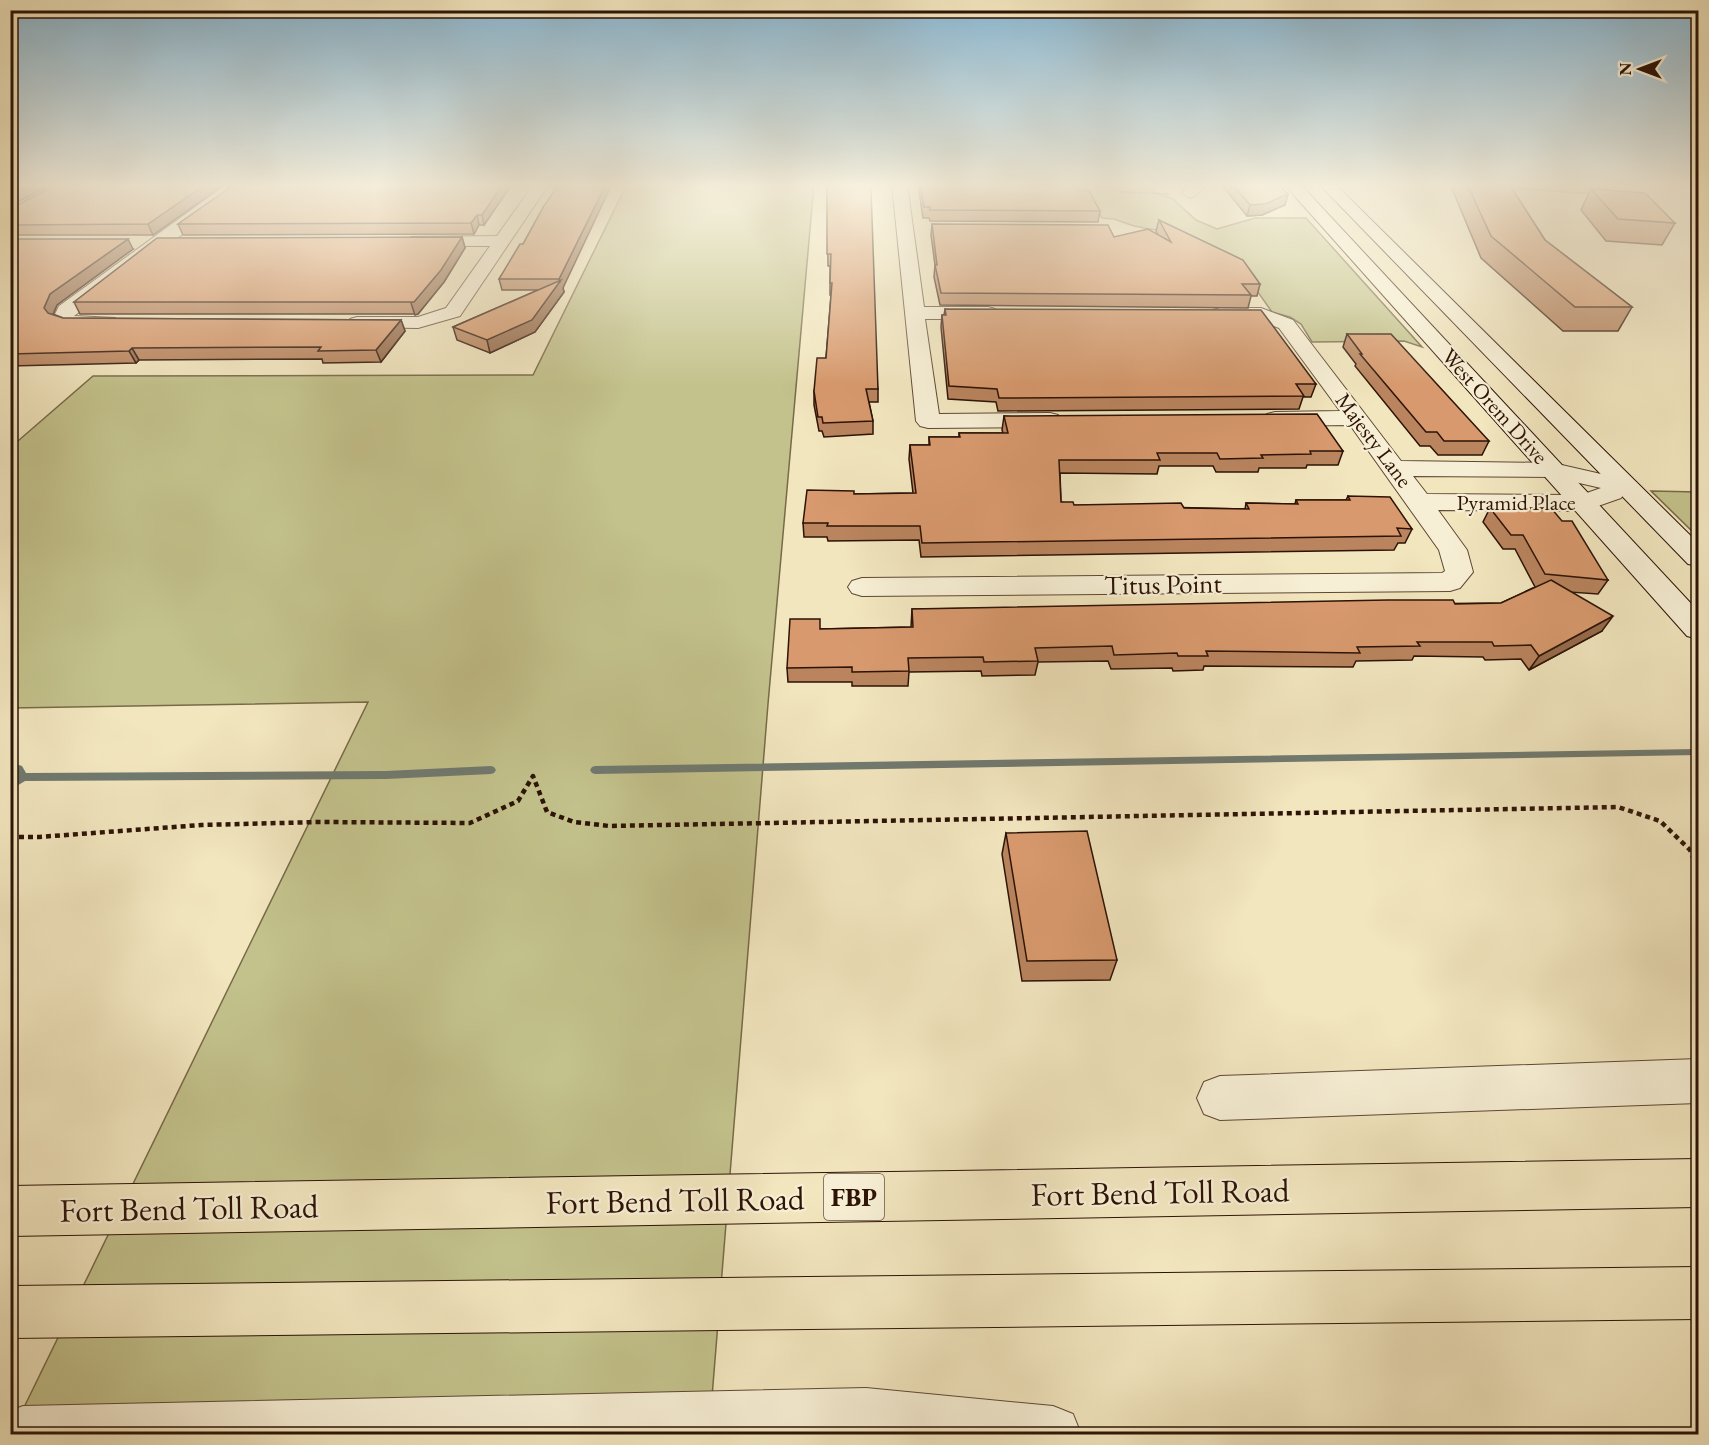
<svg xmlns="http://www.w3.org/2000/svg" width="1709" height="1445" font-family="'EB Garamond',serif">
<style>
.green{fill:#c3c28c;stroke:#786a49;stroke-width:1.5}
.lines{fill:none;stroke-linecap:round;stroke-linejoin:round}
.stream{fill:#707a70;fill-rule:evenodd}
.street-casing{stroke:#5e4834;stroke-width:2}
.secondary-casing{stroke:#2d1306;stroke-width:2}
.highway-casing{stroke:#2d1306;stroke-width:2}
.path-far1{stroke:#2d1306;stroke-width:2;stroke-dasharray:2 1.5;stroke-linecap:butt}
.path{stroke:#2d1306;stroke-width:4.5;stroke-dasharray:5 4;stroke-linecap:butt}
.street{fill:#f7efd5;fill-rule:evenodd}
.secondary{fill:#f7efd5;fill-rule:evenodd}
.highway{fill:#f2e6bf;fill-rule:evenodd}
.wall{fill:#b9845e;stroke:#2d1306;stroke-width:1.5}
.shaded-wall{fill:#966b4c;stroke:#2d1306;stroke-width:1.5}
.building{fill:#d7996d;stroke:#2d1306;stroke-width:1.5}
.labels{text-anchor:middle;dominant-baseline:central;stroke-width:4.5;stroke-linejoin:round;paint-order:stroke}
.far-street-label{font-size:22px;fill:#2d1306;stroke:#f7efd5}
.shield{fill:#f7efd5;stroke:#6a5544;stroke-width:1.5}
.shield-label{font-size:26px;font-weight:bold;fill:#2d1306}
.street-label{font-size:27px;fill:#2d1306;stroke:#f7efd5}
.near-street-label{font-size:33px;fill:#2d1306;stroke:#f7efd5}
</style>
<rect width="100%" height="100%" fill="#f2e6bf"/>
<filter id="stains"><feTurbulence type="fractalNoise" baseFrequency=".00333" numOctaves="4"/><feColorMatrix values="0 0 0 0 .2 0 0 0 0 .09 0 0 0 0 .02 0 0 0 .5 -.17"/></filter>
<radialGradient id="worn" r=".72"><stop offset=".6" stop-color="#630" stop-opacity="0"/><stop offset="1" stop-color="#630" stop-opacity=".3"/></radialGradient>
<!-- green -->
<path class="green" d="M627,184H814L768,704L709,1434H11L368,702L11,708V447L93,376L533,375Z
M1064,184H1160L1154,187V192L1173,199L1196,220L1217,229L1255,218H1306L1422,347L1404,341L1312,342L1301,324L1290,317L1272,312L1241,268L1172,233L1134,226L1114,219L1102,218L1090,195Z
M1454,184H1597L1606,195Z
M1651,491L1698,492V537Z"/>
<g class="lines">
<!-- stream -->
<path class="stream" d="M1698,749V755L595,774L592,773L590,770L592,767L595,766Z
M19,765L22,766L26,773L386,771L491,766L494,767L496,770L494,773L491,774L386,779L25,781L15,787H10V773H16L14,769L16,766Z"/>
<defs>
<path id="street" d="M227,184H249L74,316L115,318L118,322L115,326C99,330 64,333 53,318L59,306Z
M534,184H549L460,316L418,328L350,327L347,323L350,319L357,317H418L446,308L490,246H417L411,245L408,241L411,237L497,236Z
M892,184H907L924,307H988L995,309L998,313L995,317L988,319H925L939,414L1050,413L1058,415L1061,420L1058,425L1050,427L928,428L920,426L916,421Z
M1186,184H1201L1204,187L1195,196L1190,198L1182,193L1187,187Z
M1220,308H1261L1293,320L1401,461L1553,463L1636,482L1640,487L1636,492L1624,494L1621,498L1584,511L1438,510L1467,550L1473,572L1460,588L1450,591L862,596L852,593L848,587L852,581L862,578L1442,573L1445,571L1439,550L1350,425L1275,426L1267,424L1264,419L1267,414L1275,412L1340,411L1279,328L1258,320L1213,318L1210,314L1213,310ZM1413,476L1553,477L1601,488L1581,495L1427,494Z
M1698,1059V1103L1220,1120L1204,1114L1197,1098L1204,1082L1220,1076Z
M866,1388L1053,1406L1073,1414L1081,1434H10V1411L23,1406Z"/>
<path id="secondary" d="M1284,184H1300L1698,611V639L1687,636Z
M1319,184H1335L1698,543V566L1688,564Z"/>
<path id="highway" d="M1698,1159V1207L10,1236V1186Z
M1698,1267V1319L10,1338V1286Z"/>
</defs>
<!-- street casing -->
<use href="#street" class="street-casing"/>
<!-- secondary casing -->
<use href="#secondary" class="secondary-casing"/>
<!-- highway casing -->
<use href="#highway" class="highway-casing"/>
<!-- path-far1 -->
<path class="path-far1" d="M1101,184L1119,192L1170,194"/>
<!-- path -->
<path class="path" d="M10,837H39L201,825L320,822L470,823L518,801L533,776L547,812L574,822L609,826L1618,807L1660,821L1690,850L1698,869"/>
<!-- street -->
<use href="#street" class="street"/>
<!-- secondary -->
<use href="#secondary" class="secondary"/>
<!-- highway -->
<use href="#highway" class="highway"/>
</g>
<!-- wall -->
<path class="wall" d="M225,184L153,235H10V209Z
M512,184L484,225H479L474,234L183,235L178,224Z
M827,184L878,389V402H869L873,421V434L824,437L822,431H819L814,405V391L826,358L831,295H830V266H828Z
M918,184H1069L1100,211L1098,222L930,221L929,218H923Z
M1221,184H1278L1288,194L1285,205L1262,215L1247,216Z
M1450,184H1509L1545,240L1632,307L1618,331H1563L1481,258Z
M1591,189L1675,223L1662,245L1606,241L1581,210Z
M544,206L564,292L535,332L490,353L457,340L453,327L538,290H502L499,279L523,244Z
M1159,220L1260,284L1257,296H1251L1248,308L940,305L934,277L935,265L931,235L932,224L1114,237L1158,235L1156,231Z
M462,237L465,248L444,282L418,314H80L74,302Z
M10,239L133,249L57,305L53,314L63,318L401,320L405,331L381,362L323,363L322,359L139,360L136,363L10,366Z
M945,309L1316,384L1311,397H1303L1299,409L998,411L996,402L948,399L941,327L942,315H944Z
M1347,334L1489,441L1482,455H1438L1430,446H1420L1355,366L1356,364L1343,347Z
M1004,416L1343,451L1338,465H1307L1306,468H1259L1258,472H1216L1213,466H1159L1157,474L1060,473L1061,502L1074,505L1245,509L1246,503L1295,504L1296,500H1346L1348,496L1412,529L1405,543H1398L1394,550L921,557L919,540L828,541L827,537H804L803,523L854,494L913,493L909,459L910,445H929V437H959V433H1003L1002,430Z
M1490,508L1608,580L1598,594L1570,592L1602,631L1529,670L1521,659L1485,660L1483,657L1414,656L1412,660L1356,661L1353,667L1204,666L1203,670L1173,671L1172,668L1111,669L1108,661L1038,662L1035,675L982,676L981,671L909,672L908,686H852V682H788L787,668L820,629L911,627L912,609L1501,603L1535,587L1515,549H1503L1483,522Z
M1006,833L1117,960L1110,980L1022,981L1002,854Z"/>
<!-- shaded-wall -->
<path class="shaded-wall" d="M29,184H53L10,206V193Z
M206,184H225L153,235L148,224Z
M503,184H512L484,225L482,215Z
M606,184H612L563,288L564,292L535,332L490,353L487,340L560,282L559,279Z
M1288,194L1285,205L1262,215L1247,216L1250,205Z
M477,215L479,225L474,234L471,223Z
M462,237L465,248L444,282L418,314L415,315L411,303Z
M128,239L133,249L57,305L51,319L44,308L50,294Z
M401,320L405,331L381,362L376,350Z
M132,348L139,360L136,363L129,351Z
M1613,616L1602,631L1529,670L1539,656Z"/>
<!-- building -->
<path class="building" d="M10,184H29L10,193Z
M57,184H206L148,224L10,225V209Z
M235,184H503L482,215H477L471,223L178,224Z
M559,184H606L559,279H499L520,244H523L544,206Z
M827,184H870L871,189L878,389H866L873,421L823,423L822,417H818L814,391L817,358H826L832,283H830L831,254H827Z
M920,184H1069L1082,191H1089L1100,211L930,210V207H924Z
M1232,184H1278L1288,194L1265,204L1250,205Z
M1467,184H1509L1545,240L1632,307H1575L1491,236Z
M1591,189L1645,193L1675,223L1618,219Z
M1159,220L1243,260L1260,284H1242L1251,295L941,293L935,265H937L932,224L1108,225L1114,237L1148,229L1171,242Z
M462,237L441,270L414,302H74L157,238Z
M10,239H128L50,294L44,308L48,313L63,318L401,320L376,350L318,351L321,347L132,348L129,351L10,354Z
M561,280L532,320L487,340L453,327Z
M945,309L1261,310L1316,384H1296L1304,396L999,398L997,389L949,386L942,315H946Z
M1347,334H1391L1489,441H1444L1437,432H1426L1360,354H1362Z
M1317,414L1343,451H1310L1311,454L1261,455L1263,458L1220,459L1217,453H1157L1160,460H1059L1061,502H1073L1074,505L1181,503L1184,508L1249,509L1246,503L1298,504L1296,500H1350L1348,496L1390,497L1412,529L1397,528L1401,536L922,543L920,526H827L828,523H803L807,490L854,491V494L916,493L910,445H930L929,437H960L959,433H1008L1004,416Z
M1490,508H1551L1562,521H1572L1608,580L1545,574L1523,535H1511Z
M1551,580L1613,616L1539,656L1531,645L1494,646L1492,642H1417L1420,646L1357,647L1360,653L1206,651L1208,656H1178L1177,653L1114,655L1112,646L1035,648L1038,661L984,662L983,657L908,658L909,671L852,672V667L787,668L790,619H820V629L913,627L912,609L1388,600H1453L1455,604L1501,603Z
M1087,831L1117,960L1027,961L1006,833Z"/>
<!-- sky -->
<linearGradient id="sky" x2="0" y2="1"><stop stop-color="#89b8d4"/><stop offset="0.48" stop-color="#f9f4e2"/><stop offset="1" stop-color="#f9f4e2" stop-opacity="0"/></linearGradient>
<rect width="1709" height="386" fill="url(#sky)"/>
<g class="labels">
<!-- far-street labels -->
<g class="far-street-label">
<text transform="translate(1495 406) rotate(48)">West Orem Drive</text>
<text transform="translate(1374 440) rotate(53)">Majesty Lane</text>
<text x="1516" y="502">Pyramid Place</text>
</g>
<!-- shield labels -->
<rect class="shield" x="824" y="1174" width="60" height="46" rx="4.5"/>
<g class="shield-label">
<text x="854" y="1197">FBP</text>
</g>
<!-- street labels -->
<g class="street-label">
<text transform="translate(1163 584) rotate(-1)">Titus Point</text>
</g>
<!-- near-street labels -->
<g class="near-street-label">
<text transform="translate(1160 1192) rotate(-1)">Fort Bend Toll Road</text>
<text transform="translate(675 1200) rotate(-1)">Fort Bend Toll Road</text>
<text transform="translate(189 1208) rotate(-1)">Fort Bend Toll Road</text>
</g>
</g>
<!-- margin -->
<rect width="1709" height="1445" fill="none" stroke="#f2e6bf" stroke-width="36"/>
<rect x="12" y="12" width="1685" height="1421" fill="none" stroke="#2d1306" stroke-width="3"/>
<rect x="18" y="18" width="1673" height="1409" fill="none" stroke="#2d1306" stroke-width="1.5"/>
<!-- north arrow -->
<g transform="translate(1640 69) rotate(270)" stroke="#f7efd5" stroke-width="4.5" paint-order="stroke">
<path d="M0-4.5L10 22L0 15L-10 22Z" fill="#2d1306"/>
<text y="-9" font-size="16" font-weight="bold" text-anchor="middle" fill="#2d1306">N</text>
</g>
<rect width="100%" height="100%" filter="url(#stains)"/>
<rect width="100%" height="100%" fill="url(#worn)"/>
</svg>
